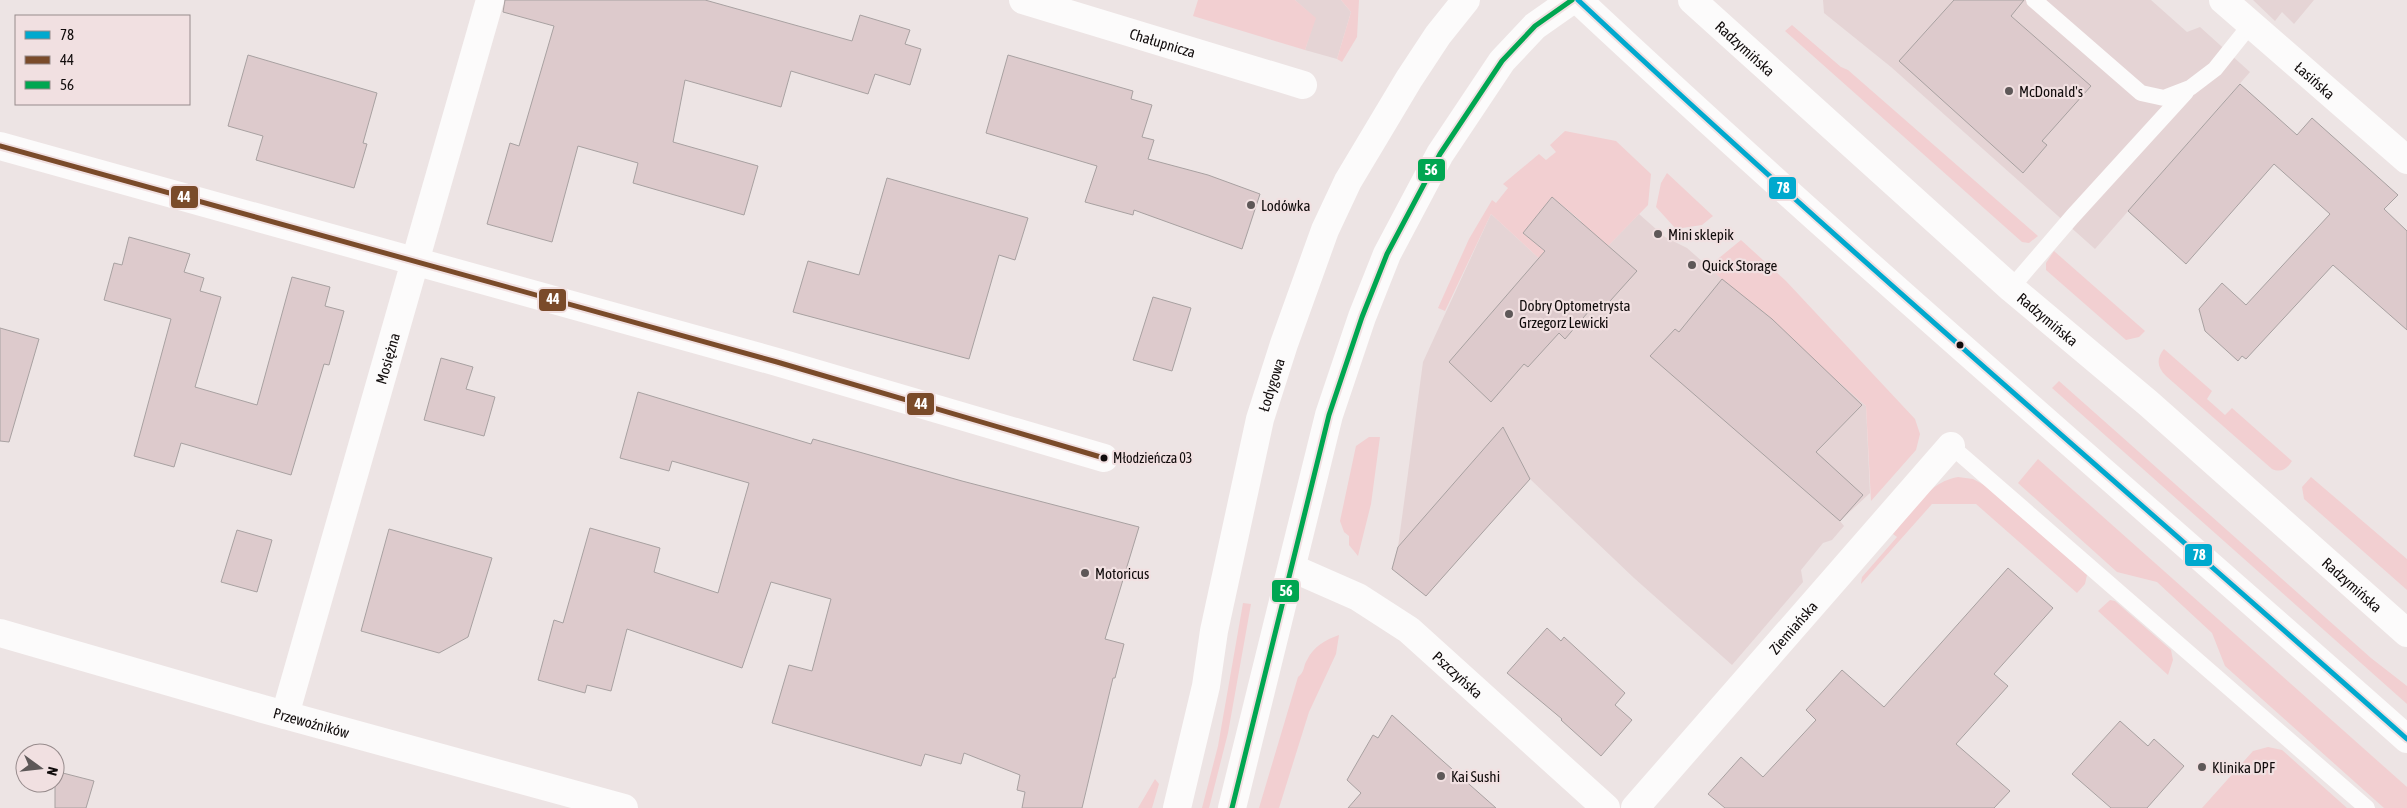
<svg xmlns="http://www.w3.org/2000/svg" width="2407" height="808" font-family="'Asap Condensed',sans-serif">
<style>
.built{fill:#e5d4d5}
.green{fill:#f2cfd1;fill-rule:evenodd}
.building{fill:#ddcacc;stroke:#a8a1a1}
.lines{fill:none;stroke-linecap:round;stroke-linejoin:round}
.lane{stroke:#fcfbfb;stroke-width:16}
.street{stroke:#fcfbfb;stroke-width:28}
.secondary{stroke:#fcfbfb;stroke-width:28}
.bus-1-casing{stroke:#f1e0e1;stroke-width:9}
.bus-2-casing{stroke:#f1e0e1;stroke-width:9}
.bus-3-casing{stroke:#f1e0e1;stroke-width:9}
.bus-1{stroke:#00a9ce;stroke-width:5}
.bus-2{stroke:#7a4b2a;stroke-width:5}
.bus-3{stroke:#00a651;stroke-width:5}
.poi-dot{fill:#5e5858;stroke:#f1e0e1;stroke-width:2}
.bus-dot{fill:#110c0c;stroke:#f1e0e1;stroke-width:2}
.labels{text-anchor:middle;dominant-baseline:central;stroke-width:4.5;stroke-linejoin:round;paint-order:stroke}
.bus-label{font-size:14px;fill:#110c0c;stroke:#f1e0e1;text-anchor:start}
.street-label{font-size:15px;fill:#110c0c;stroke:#f1e0e1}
.poi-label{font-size:15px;fill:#110c0c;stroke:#f1e0e1;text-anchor:start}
.line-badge{stroke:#f1e0e1;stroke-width:2}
.badge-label{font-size:14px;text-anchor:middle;font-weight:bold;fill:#fff}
</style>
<rect width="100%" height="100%" fill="#ede4e4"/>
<!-- built -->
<path class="built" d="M1295,0H1341L1351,12L1337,59L1305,50L1315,18Z
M1823,0H2151L2187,32L2200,27L2250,72L2095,249L1891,67L1824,13Z
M2253,0H2314L2294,24L2282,12L2275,21Z
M1491,214L1569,286L1639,214L1665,237L1687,248L1866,406L1870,493L1840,521L1844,526L1832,540L1823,543L1801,570L1803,582L1732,665L1634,578L1530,479L1426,596L1392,569L1398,547L1423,362Z"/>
<!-- green -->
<path class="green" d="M1198,0H1295L1316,18L1305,50L1193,16Z
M1341,0H1359L1357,37L1342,62L1337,59L1351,12Z
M1792,25L1841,67L1848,70L2038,236L2029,243L2022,242L1785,31Z
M1565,131L1616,141L1651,174L1648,205L1569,286L1491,214L1445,311L1438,308L1469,239L1492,200L1496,203L1508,188L1503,184L1539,154L1546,160L1556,152L1550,145ZM1552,197L1581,221L1552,256L1523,233Z
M1667,173L1713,216L1702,225L1676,229L1656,207L1661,183Z
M1741,240L1786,281L1915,419L1920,434L1916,450L1871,501L1866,406L1708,267Z
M2054,251L2145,331L2139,337L2126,340L2046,270V263Z
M2164,349L2212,391L2207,399L2225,415L2232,408L2292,461C2287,469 2281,473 2272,469L2166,376C2157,367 2156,359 2164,349Z
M2059,381L2371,658L2407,686V704L2052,388Z
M1369,437H1380L1371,504L1358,556L1349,545V536L1344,532L1340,521L1356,446Z
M2038,459L2407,787V808H2384L2225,666L2212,633L2157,582L2117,572L2018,483Z
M1958,477L1973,479L1986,486L2087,575L2085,584L2077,593L1976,504H1932L1861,584L1862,577L1897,537L1893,534C1911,512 1928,482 1958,477Z
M2311,477L2407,559V590L2304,499L2302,487Z
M2110,600L2115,601L2171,650L2173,660L2168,675L2098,611Z
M1243,603L1251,604L1228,733L1209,808H1202L1218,746Z
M1339,635L1336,654L1309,712L1279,808H1259L1298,677C1305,672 1303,666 1307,660C1314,646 1325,640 1339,635Z
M2268,747L2282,750L2347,808H2202L2253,751Z
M1155,779L1159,784L1152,808H1138Z"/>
<!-- building -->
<path class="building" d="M505,0H705L852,41L860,15L910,30L905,44L921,49L910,85L875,74L868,94L791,71L781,107L685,80L673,142L758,166L744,215L633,183L638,163L578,146L552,242L487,224L510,143L519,146L554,26L503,12Z
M1954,0H2024L2011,16L2091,86L2042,141L2047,145L2023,173L1899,61Z
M248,55L377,93L363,143L367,144L354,188L256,160L263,136L228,126Z
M1008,55L1133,91L1131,99L1152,105L1142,137L1154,140L1148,159L1208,175L1260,194L1242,249L1134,210L1133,215L1085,202L1097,166L986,133Z
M2240,84L2297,135L2312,118L2398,195L2384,209L2407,231V330L2333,265L2246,359L2242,356L2238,361L2205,331L2199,309L2222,283L2246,305L2330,214L2274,164L2186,264L2128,211Z
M887,178L1028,218L1015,260L999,255L969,359L793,312L808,261L859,275Z
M1552,197L1637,271L1602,310L1595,304L1565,339L1559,333L1528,367L1524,364L1491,402L1449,362L1545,251L1523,233Z
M129,237L190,254L184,272L204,278L200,291L221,297L195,387L257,405L292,277L330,287L325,306L344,311L329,365L324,364L291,475L181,443L174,467L134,456L171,319L104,300L114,263L122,265Z
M1722,279L1772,319L1862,405L1816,452L1863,495L1840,521L1650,356L1675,329L1679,332Z
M1153,297L1191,308L1172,371L1133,360Z
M0,328L39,339L9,442L0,441Z
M441,358L473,367L466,389L495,397L484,436L424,420Z
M638,392L811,444L813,439L962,481L1139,527L1105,639L1124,644L1115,678H1113L1082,808H1022L1025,792L1017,790L1020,775L964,753L961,764L925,754L921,766L772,723L789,665L812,671L831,599L771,582L742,668L627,629L611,691L587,685L585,693L538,680L554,620L563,623L590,528L660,548L654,572L718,593L749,483L672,461L669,471L620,458Z
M1503,427L1530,479L1426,596L1392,569L1398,547Z
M389,529L492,558L468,637L439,653L361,631Z
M237,530L272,540L257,592L221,582Z
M2008,568L2053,608L1994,674L2008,686L1956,744L2010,791L1994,808H1725L1708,794L1741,757L1763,777L1816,720L1806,710L1842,670L1884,707Z
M1547,628L1561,641L1564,637L1625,693L1615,705L1632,720L1601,756L1561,720L1562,719L1507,673Z
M1392,715L1435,754L1496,808H1348L1361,793L1347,780L1373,735L1378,738Z
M2120,721L2148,746L2154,739L2184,766L2147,808H2111L2072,774Z
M55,771L94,781L86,808H55Z"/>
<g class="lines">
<!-- lane -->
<path class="lane" d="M2034,0L2141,93L2164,98L2190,88L2215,69L2251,24
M2011,288L2072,217L2186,92
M1951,446L2367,808"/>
<!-- street -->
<g class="street">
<path id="s1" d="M1023,0L1303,85"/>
<path id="s2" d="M2223,0L2407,160"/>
<path d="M0,146L777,362L1104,458"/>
<path id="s3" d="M1292,568L1358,597L1409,630L1606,808"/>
<path id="s4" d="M0,633L263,709L624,808"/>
<path id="s5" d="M285,715L490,0"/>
<path id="s6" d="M1635,808L1951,446"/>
</g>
<!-- secondary -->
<g class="secondary">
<path d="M1578,0C1848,253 2130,493 2407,739"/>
<path id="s7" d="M1692,0L2011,288L2148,403L2407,633"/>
<path id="s8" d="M1177,808L1206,686L1214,631L1260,419L1284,344L1325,230L1348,181L1409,79L1438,35L1466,0"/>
<path d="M1232,808L1329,415L1362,317L1387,254L1440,154L1502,61L1535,26L1572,0"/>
</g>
<defs>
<path id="bus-1" d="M1578,0C1848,253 2130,493 2407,739"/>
<path id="bus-2" d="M0,146L777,362L1104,458"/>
<path id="bus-3" d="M1232,808L1329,415L1362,317L1387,254L1440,154L1502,61L1535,26L1572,0"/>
</defs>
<!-- bus-1 casing -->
<use href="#bus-1" class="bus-1-casing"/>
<!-- bus-2 casing -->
<use href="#bus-2" class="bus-2-casing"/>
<!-- bus-3 casing -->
<use href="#bus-3" class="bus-3-casing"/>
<!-- bus-1 -->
<use href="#bus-1" class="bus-1"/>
<!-- bus-2 -->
<use href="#bus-2" class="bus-2"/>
<!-- bus-3 -->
<use href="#bus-3" class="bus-3"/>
</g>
<!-- markers -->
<g class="poi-dot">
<circle cx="2009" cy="91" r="5"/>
<circle cx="1251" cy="205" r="5"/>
<circle cx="1658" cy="234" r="5"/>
<circle cx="1692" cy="265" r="5"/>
<circle cx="1509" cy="314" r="5"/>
<circle cx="1085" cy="573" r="5"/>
<circle cx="2202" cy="767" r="5"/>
<circle cx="1441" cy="776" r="5"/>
</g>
<g class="bus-dot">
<circle cx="1960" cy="345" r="4.5"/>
<circle cx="1104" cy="458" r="4.5"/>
</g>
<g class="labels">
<!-- bus labels -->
<g class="bus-label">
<text x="1113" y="458">Młodzieńcza 03</text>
</g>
<!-- street labels -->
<g class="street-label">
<text stroke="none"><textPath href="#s1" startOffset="146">Chałupnicza</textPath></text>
<text stroke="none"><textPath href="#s7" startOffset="72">Radzymińska</textPath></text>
<text stroke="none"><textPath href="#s2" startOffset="122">Łasińska</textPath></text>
<text stroke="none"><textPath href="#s7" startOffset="478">Radzymińska</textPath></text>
<text stroke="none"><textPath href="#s5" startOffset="371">Mosiężna</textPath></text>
<text stroke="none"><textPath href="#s8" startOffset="434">Łodygowa</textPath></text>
<text stroke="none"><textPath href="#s7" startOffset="882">Radzymińska</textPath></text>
<text stroke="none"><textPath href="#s6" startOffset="240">Ziemiańska</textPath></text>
<text stroke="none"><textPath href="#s3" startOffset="199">Pszczyńska</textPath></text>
<text stroke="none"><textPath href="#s4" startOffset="324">Przewoźników</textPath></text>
</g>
<!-- poi labels -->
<g class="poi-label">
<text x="2019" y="91">McDonald's</text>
<text x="1261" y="205">Lodówka</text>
<text x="1668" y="234">Mini sklepik</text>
<text x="1702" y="265">Quick Storage</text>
<text x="1519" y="305">Dobry Optometrysta<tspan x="1519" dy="17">Grzegorz Lewicki</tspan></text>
<text x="1095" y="573">Motoricus</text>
<text x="2212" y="767">Klinika DPF</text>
<text x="1451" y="776">Kai Sushi</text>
</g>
</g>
<g class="line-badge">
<rect x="1417" y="158" width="29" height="24" rx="5" fill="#00a651"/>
<rect x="1768" y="176" width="29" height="24" rx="5" fill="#00a9ce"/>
<rect x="170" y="185" width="29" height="24" rx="5" fill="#7a4b2a"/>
<rect x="538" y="288" width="29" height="24" rx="5" fill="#7a4b2a"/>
<rect x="906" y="392" width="29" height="24" rx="5" fill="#7a4b2a"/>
<rect x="2184" y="543" width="29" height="24" rx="5" fill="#00a9ce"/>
<rect x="1271" y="579" width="29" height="24" rx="5" fill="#00a651"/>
</g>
<g class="badge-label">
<text x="1431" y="175">56</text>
<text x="1783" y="193">78</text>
<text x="184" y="202">44</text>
<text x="553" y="304">44</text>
<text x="921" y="409">44</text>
<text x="2199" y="560">78</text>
<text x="1286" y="596">56</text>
</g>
<!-- legend -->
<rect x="15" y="15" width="175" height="90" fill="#f1e0e1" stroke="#978b8c"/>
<rect x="25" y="31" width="25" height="8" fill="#00a9ce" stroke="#978b8c"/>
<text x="60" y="40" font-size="15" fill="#110c0c">78</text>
<rect x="25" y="56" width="25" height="8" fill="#7a4b2a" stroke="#978b8c"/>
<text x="60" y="65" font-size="15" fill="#110c0c">44</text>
<rect x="25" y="81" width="25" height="8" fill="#00a651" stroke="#978b8c"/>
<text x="60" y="90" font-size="15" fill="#110c0c">56</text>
<!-- north arrow -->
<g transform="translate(40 768) rotate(105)"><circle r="24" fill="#f1e0e1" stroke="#978b8c"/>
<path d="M0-4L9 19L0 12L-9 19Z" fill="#5e5858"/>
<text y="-8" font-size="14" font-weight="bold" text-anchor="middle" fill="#110c0c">N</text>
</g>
</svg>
